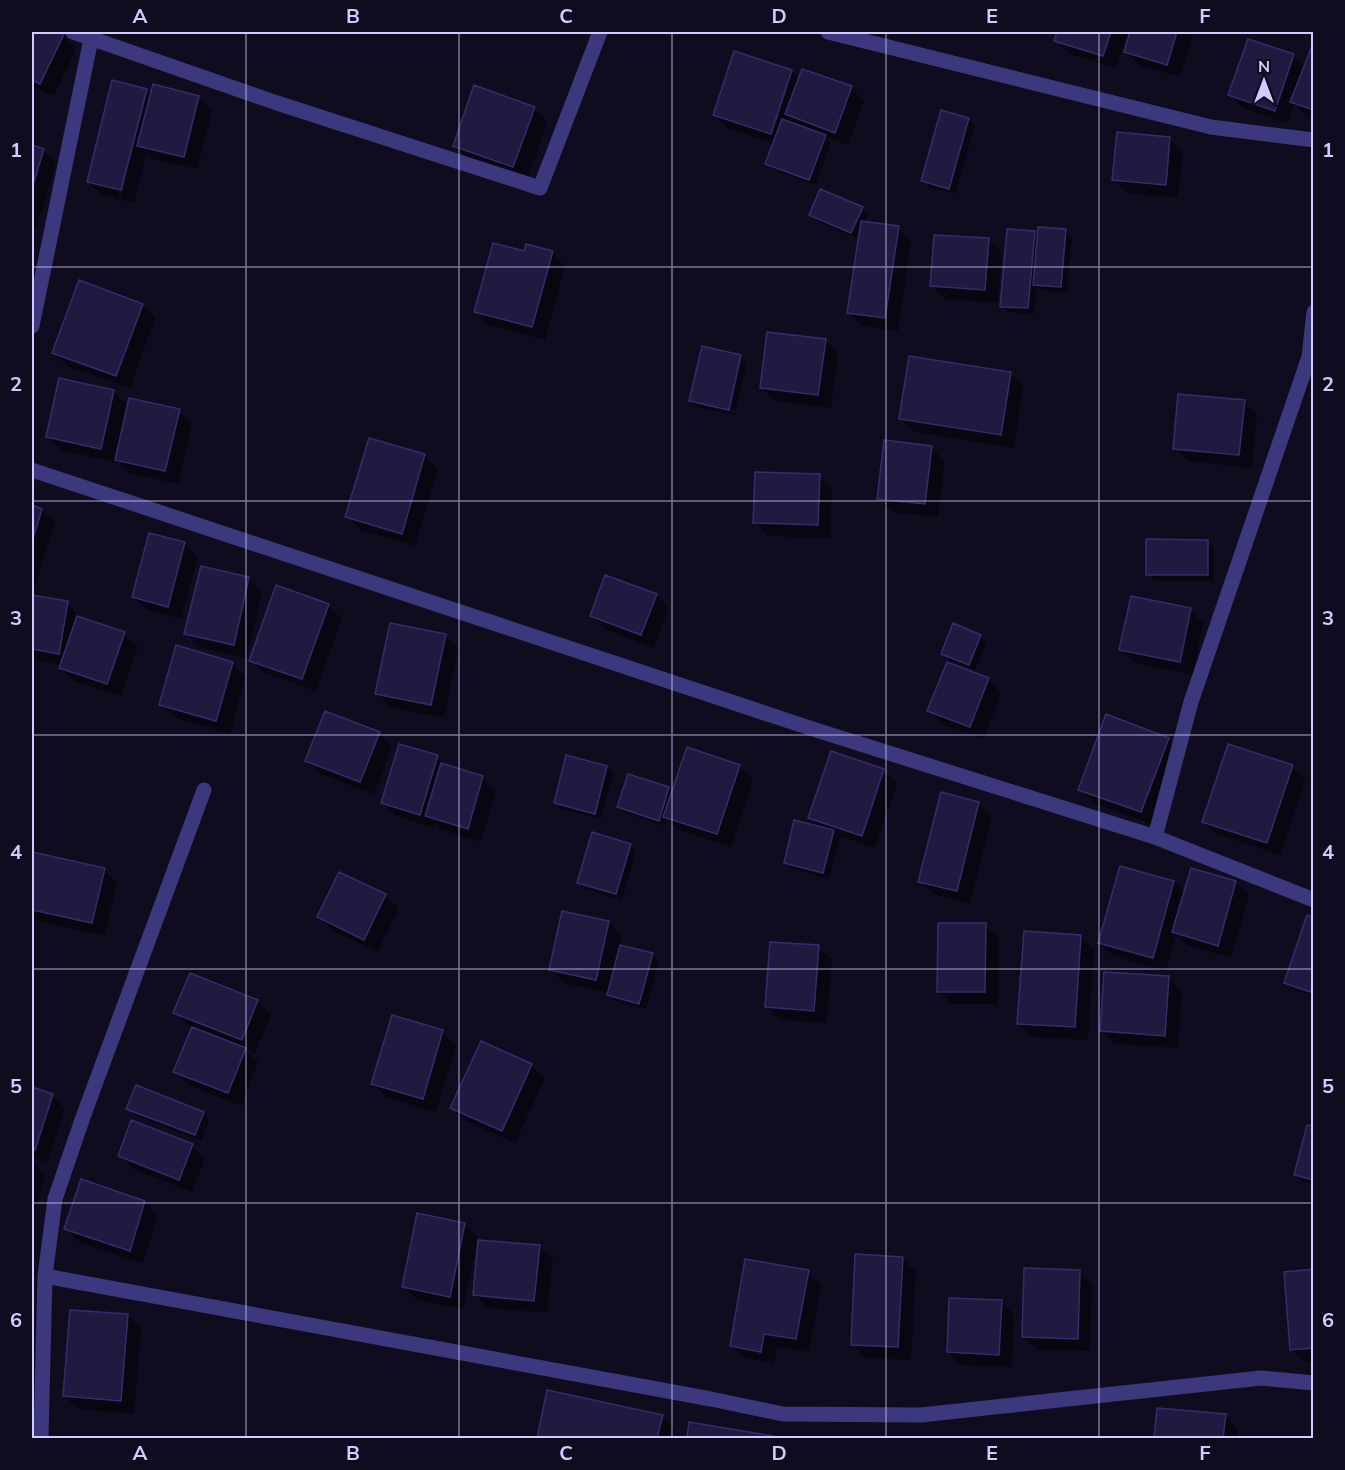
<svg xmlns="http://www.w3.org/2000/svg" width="1345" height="1470" font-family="Mulish,sans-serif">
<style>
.shadow{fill:#0007;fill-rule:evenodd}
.building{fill:#21193f;stroke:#392b6b;stroke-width:1.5}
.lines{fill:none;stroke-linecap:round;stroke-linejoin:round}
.minor{stroke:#3c387d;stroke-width:15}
.grid{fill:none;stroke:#d1cbfe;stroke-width:1.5;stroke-opacity:0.55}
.neatline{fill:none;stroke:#d1cbfe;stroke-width:2}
.grid-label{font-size:20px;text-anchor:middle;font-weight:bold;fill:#d1cbfe}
</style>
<rect width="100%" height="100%" fill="#100c1f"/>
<!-- shadow -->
<path class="shadow" d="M32,32H54L63,35L76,49L54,96L32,86Z
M1059,32H1128L1116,68L1069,54L1056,40Z
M1132,32H1194L1180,77L1139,65L1126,52Z
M1249,40L1294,56L1305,67L1314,45V118L1305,115L1295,104L1288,124L1243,108L1230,95Z
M792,71L800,79L851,88L864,101L848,145L825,137L831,143L815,185L773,170L767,163L774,143L728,128L715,115Z
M154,86L199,98L212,111L197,169L152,159L147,153L134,203L102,195L88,182L146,90L152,96ZM143,97H146L121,198L118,197Z
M534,108L548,122L527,179L468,159L454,145Z
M968,119L975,125L955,194L929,187L922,181Z
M1170,139L1183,152L1178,198L1127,193L1114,179Z
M32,147L43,151L56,164L36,229L32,227Z
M862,208L868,215L864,223L898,228L911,241L898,331L862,326L848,312L859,239L817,221L810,214Z
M1065,231L1072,237L1067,293L1041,290L1037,286L1034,314L1008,312L1002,306L1034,233L1039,238Z
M988,240L1002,253L998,303L945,299L932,286Z
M525,253H552L565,266L545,340L489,325L476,311Z
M142,305L155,318L130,388L67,366L54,353Z
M825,340L838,353L831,408L775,401L761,387Z
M740,357L747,363L736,410L696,401V404L736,413L735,415L697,407L691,400Z
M1010,373L1023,387L1014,448L914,432L900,418Z
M113,392L129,407L179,411L192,424L178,484L130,473L115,458L114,462L61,450L48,437Z
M1244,401L1257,415L1252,468L1188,461L1175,448Z
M931,448L945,461L938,517L892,512L878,498Z
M424,455L438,469L415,546L360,530L347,517Z
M819,476L832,489L830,538L768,536L755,522Z
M32,507L42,510L55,523L32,595Z
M1207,541L1214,548V581H1154L1148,574Z
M184,543L198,557L181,619L147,610L134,597Z
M248,578L262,592L247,658L199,647L186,633Z
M656,595L669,608L654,648L605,629L591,615Z
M32,597L67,603L80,616V619L124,634L138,647L121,696L74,681L61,668L62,665L32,659Z
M328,606L342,619L316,691L264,673L250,660Z
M1190,610L1203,623L1193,675L1134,663L1121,649Z
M445,635L458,649L444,718L390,707L377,693Z
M980,636L987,642L975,670L949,660L943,653Z
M232,663L245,677L230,734L174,717L161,704Z
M988,679L1001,693L984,739L942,724L929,710Z
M379,733L392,747L374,794L320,774L307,760Z
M1168,739L1181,753L1154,825L1093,803L1080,789Z
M688,749L740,767L753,780L731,847L678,830L667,819L665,826L625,813L619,807L629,776L669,789L673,793Z
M831,753L884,770L897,784L875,848L840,836L829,879L792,869L786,863L820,828L810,817Z
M437,757L446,766L482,777L496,791L481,842L440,829L434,823L433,828L396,816L383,803Z
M568,757L607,767L613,774L601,819L562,809L555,803Z
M1292,767L1306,780L1280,855L1217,834L1204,821Z
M978,803L992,817L970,904L933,894L920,881Z
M630,846L636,852L622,900L585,889L578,883Z
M33,854L104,869L117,883L105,936L34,920L32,917Z
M1192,870L1236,882L1249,895L1231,958L1187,945L1176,935L1166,971L1113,956L1100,943L1174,882L1185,893Z
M385,895L399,908L377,952L332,930L319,917Z
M564,913L609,922L622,936L620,946L652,954L659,961L646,1009L615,1001L609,993L564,983L551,970Z
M1314,918V996L1292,989L1286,983Z
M985,925L999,938L998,1004H952L938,991Z
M1080,936L1094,950L1088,1040L1032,1037L1019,1024Z
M818,947L832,960L827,1023L780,1020L767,1006Z
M1168,978L1182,991L1178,1048L1115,1044L1102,1031Z
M257,1001L271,1015L255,1053L244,1048L258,1062L241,1106L189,1085L175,1072L193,1028L189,1026L175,1013Z
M442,1032L456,1045L436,1112L386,1097L373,1084Z
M531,1065L545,1078L515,1143L466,1121L452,1108Z
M32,1089L52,1095L65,1109L48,1162L32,1157Z
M128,1108L203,1113L210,1119L201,1141L135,1115Z
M1314,1128V1184L1302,1181L1295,1175Z
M192,1146L205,1159L192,1192L133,1169L119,1155Z
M32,1161L46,1175L32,1218Z
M145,1202L158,1215L143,1263L79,1242L66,1228Z
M465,1224L478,1237L477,1241L539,1247L553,1260L547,1313L488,1308L475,1295L479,1243H477L463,1309L417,1300L404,1287Z
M902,1258L916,1272L911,1360L866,1358L853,1344Z
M1079,1271L1092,1284L1090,1351L1037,1350L1024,1337Z
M1314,1271V1362L1305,1363L1292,1349Z
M808,1272L821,1285L809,1352L777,1347L774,1364L745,1358L731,1345Z
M1001,1301L1014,1315L1012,1367L961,1365L948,1352Z
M128,1316L141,1329L134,1414L78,1409L64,1396Z
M549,1391L662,1416L675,1429L673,1438H538Z
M1158,1409L1225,1415L1238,1429L1237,1438H1155Z
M691,1424L772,1437L774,1438H688Z"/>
<!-- building -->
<path class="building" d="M32,32H58L64,34L40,84L32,80Z
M1057,32H1111L1103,56L1054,41Z
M1130,32H1177L1167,65L1124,52Z
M1248,39L1294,54L1275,111L1228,95Z
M1314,41V110L1290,102Z
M734,51L792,70L771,134L713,115Z
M802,69L852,86L835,133L785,114Z
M112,80L147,89L121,190L87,182Z
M153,84L199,96L184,157L137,146Z
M474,85L535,107L513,167L453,146Z
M941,110L969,118L949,189L921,181Z
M782,119L826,135L809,180L765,164Z
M1117,132L1170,137L1166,185L1112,180Z
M32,145L44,149L32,188Z
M820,189L863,207L851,233L809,215Z
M861,221L899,226L885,318L847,313Z
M1038,227L1066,229L1061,287L1033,285Z
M1007,229L1035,231L1028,308L1000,307Z
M934,235L989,238L985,290L930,286Z
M493,243L524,251L526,244L553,251L532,327L474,312Z
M79,280L143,304L116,376L52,353Z
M767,332L826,339L818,395L760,388Z
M702,346L741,355L729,410L689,401Z
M909,356L1011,372L1001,435L899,419Z
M59,378L114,390L101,449L46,437Z
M1178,394L1245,400L1239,455L1173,449Z
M129,398L180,409L165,471L115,460Z
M369,438L425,454L402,534L345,517Z
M884,440L932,446L925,504L877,499Z
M755,472L820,474L818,525L753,523Z
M32,505L42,509L32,542Z
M149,533L185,542L168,607L132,597Z
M1146,539L1208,540V575H1146Z
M201,566L249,577L234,645L184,634Z
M605,575L657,594L641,635L590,616Z
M276,585L329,604L302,679L249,661Z
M32,595L68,601L59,654L32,649Z
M1131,596L1191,608L1180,662L1119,650Z
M77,616L125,632L107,684L59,668Z
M390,623L446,634L431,705L375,694Z
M953,623L981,635L969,665L941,654Z
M176,645L233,662L216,721L159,705Z
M947,662L989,678L970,727L927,711Z
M325,711L380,732L360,782L305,761Z
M1106,714L1169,738L1141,812L1078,790Z
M399,744L438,755L420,815L381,803Z
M1228,744L1293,765L1267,843L1202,822Z
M687,747L740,765L717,834L663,817Z
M831,751L884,769L862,836L808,818Z
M566,755L607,766L595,814L554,803Z
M441,763L483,776L468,829L425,816Z
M628,774L669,787L659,821L617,807Z
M941,792L979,802L957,891L918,882Z
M794,820L834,830L823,873L784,863Z
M592,832L631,844L616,894L577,883Z
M32,852L105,868L92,923L32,910Z
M1120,866L1174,881L1153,958L1098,943Z
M1191,868L1236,881L1218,946L1172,932Z
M339,872L386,894L364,940L317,917Z
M562,911L609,921L596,980L549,970Z
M1307,915L1314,917V982L1310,992L1284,983Z
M938,923H986L985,992H937Z
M1024,931L1081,935L1075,1027L1017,1024Z
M770,942L819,945L814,1011L765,1007Z
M620,945L653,953L639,1004L607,995Z
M1104,972L1169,976L1165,1036L1100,1031Z
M190,973L258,1000L242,1040L173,1013Z
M392,1015L443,1030L423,1099L371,1084Z
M192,1027L246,1048L228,1093L173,1072Z
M481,1041L532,1064L502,1131L450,1108Z
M136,1085L204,1112L195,1135L126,1109Z
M32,1087L53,1094L35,1150L32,1148Z
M131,1120L193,1144L179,1180L118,1156Z
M1307,1125L1314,1126V1180L1294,1175Z
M81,1179L145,1201L130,1251L64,1229Z
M417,1213L465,1223L450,1297L402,1287Z
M478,1240L540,1245L534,1301L473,1295Z
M855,1254L903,1257L898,1347L851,1345Z
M745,1259L809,1270L796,1339L764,1334L761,1352L730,1346Z
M1024,1268L1080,1270L1078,1339L1022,1337Z
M1314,1269V1348L1290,1350L1284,1272Z
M949,1298L1002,1300L999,1355L947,1352Z
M70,1310L128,1314L121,1401L63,1396Z
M547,1390L663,1415L657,1438H537Z
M1157,1408L1226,1414L1223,1438H1154Z
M689,1422L773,1436V1438H687Z"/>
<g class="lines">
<!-- minor -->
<path class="minor" d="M73,32L274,102L540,188L600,32
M828,32L1211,127L1314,140
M32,326L91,39
M32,470L816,730L1155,837L1314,900
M1155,837L1191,702L1309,357L1314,312
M45,1276L711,1399L783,1414L921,1415L1261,1378L1314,1383
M41,1438L45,1276L55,1199L83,1117L204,790"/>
</g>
<!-- grid -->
<path class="grid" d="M246,32V1438M459,32V1438M672,32V1438M886,32V1438M1099,32V1438M32,267H1314M32,501H1314M32,735H1314M32,969H1314M32,1203H1314"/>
<!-- border -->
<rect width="1345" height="1470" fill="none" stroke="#100c1f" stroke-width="66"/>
<!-- north arrow -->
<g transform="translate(1264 81)" stroke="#100c1f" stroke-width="4.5" paint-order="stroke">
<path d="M0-4.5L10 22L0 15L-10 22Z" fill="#d1cbfe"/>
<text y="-9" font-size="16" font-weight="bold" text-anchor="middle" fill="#d1cbfe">N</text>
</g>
<rect x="33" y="33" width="1279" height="1404" class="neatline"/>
<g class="grid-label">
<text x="140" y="23">A</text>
<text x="353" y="23">B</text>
<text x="566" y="23">C</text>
<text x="779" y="23">D</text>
<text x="992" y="23">E</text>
<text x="1205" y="23">F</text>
<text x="16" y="157">1</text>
<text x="1328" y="157">1</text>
<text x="16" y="391">2</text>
<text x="1328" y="391">2</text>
<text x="16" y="625">3</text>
<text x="1328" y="625">3</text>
<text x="16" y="859">4</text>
<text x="1328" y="859">4</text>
<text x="16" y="1093">5</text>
<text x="1328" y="1093">5</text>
<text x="16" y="1327">6</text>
<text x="1328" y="1327">6</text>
<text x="140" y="1460">A</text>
<text x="353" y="1460">B</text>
<text x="566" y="1460">C</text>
<text x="779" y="1460">D</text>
<text x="992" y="1460">E</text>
<text x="1205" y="1460">F</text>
</g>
</svg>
